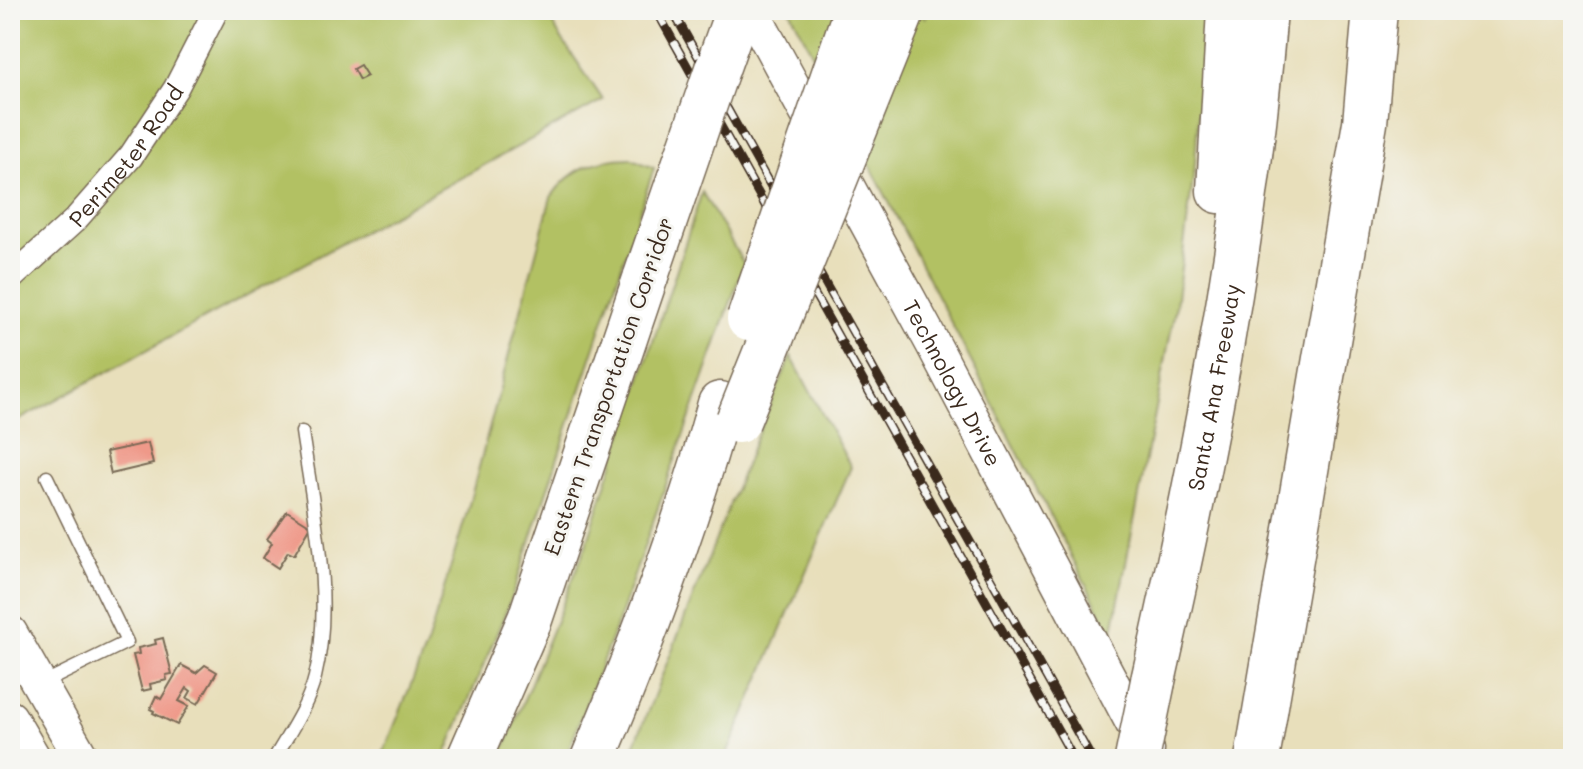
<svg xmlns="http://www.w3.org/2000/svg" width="1583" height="769" font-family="Mali,sans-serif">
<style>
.green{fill:#b2c164;stroke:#767641;stroke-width:2}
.building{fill:#ef9989}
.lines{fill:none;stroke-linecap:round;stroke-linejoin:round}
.lane-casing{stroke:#786955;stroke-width:15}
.street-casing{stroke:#786955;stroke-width:27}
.secondary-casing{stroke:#786955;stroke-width:37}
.highway-casing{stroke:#786955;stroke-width:47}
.lane{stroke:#fff;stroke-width:12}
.street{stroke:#fff;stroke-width:24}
.secondary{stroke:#fff;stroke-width:34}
.highway{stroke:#fff;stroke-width:44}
.rail-casing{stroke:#3b2a1e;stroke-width:9}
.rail{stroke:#f6f6f2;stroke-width:6;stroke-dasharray:18;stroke-linecap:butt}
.highway-bridge-casing{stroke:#786955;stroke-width:47;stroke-linecap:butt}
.highway-bridge{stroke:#fff;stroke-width:44}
.labels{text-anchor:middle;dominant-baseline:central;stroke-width:6;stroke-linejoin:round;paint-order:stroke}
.street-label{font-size:22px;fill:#3b2a1e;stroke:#f6f6f2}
</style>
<rect width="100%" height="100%" fill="#f6f6f2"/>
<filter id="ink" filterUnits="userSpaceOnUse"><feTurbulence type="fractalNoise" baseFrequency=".0125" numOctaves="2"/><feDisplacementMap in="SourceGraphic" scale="16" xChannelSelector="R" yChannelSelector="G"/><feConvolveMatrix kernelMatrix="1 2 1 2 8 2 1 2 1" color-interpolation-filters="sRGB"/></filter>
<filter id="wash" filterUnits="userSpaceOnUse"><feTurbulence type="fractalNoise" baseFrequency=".006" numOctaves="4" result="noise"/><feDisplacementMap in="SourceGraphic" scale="32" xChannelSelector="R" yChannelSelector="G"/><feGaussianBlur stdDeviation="1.8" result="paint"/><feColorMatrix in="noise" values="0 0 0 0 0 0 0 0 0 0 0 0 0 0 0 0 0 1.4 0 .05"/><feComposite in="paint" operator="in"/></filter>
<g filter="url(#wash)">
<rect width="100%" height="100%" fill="#e8dfbb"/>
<!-- green -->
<path class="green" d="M10,10H545L559,35L603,100L10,425Z
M790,10H917L925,18L929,10H1205L1195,164L1176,305L1112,635Z
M630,158L654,168L510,602L444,759H381L428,642L467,512L551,197C571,168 595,159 630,158Z
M702,192L744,264L619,618L565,759H500L585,549Z
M791,356L851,467L725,759H629L754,443Z"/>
<g id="blocks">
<!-- building -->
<path class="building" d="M360,65L367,76L359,80L353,69Z
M148,443L153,464L111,474L106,452Z
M287,511L311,526L294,555L288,552L278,568L263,558L272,543L267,539Z
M163,638L172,674L166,675L167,680L150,684L151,689L142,691L133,655L139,654L138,648L156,644L155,640Z
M181,665L196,673L205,665L217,672L198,704L187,698L191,691L187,688L179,701L189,706L177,725L153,713L154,711L150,709L156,696L161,699Z"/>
</g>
</g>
<g filter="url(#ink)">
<use href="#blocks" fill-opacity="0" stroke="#786955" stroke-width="2"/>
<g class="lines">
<defs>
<path id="lane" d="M41,684L127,642L47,477
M274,759C289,733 308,706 315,677C334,600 313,508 302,432"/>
<g id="street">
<path id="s1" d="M10,279L75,220L131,156L176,88L216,10"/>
</g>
<g id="secondary">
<path id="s2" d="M751,10L933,344L1147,750"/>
<path d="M10,633L82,759"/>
<path d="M10,718L34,759"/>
</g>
<g id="highway">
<path d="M717,69L738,10"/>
<path d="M1219,191L1229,10"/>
<path id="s3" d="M1153,681C1203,460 1247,237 1265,10"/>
<path d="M469,759L530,619L646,276"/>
<path d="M593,759C642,644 686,525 720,404"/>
<path d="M1257,759L1365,123L1375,10"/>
</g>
</defs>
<!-- lane casing -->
<use href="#lane" class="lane-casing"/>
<!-- street casing -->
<use href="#street" class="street-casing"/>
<!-- secondary casing -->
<use href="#secondary" class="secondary-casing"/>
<!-- highway casing -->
<use href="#highway" class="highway-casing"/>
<!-- lane -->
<use href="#lane" class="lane"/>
<!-- street -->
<use href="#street" class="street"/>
<!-- secondary -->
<use href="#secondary" class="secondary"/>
<!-- highway -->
<use href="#highway" class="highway"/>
<defs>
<path id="rail" d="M656,10L1074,759
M672,10L1092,759"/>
</defs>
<!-- rail casing -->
<use href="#rail" class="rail-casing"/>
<!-- rail -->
<use href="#rail" class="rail"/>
<defs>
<path id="highway-bridge" d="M646,276L717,69
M749,319L856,10
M738,421L903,10
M1137,759L1153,681"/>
</defs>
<!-- highway-bridge casing -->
<use href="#highway-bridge" class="highway-bridge-casing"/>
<!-- highway-bridge -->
<use href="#highway-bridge" class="highway-bridge"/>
</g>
</g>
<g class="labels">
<!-- street labels -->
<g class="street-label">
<text stroke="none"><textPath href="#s1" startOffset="170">Perimeter Road</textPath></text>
<text stroke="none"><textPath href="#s2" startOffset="424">Technology Drive</textPath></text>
<text transform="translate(608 386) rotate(-71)">Eastern Transportation Corridor</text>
<text stroke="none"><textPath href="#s3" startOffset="300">Santa Ana Freeway</textPath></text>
</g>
</g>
<!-- margin -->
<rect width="1583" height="769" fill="none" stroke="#f6f6f2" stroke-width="40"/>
</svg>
